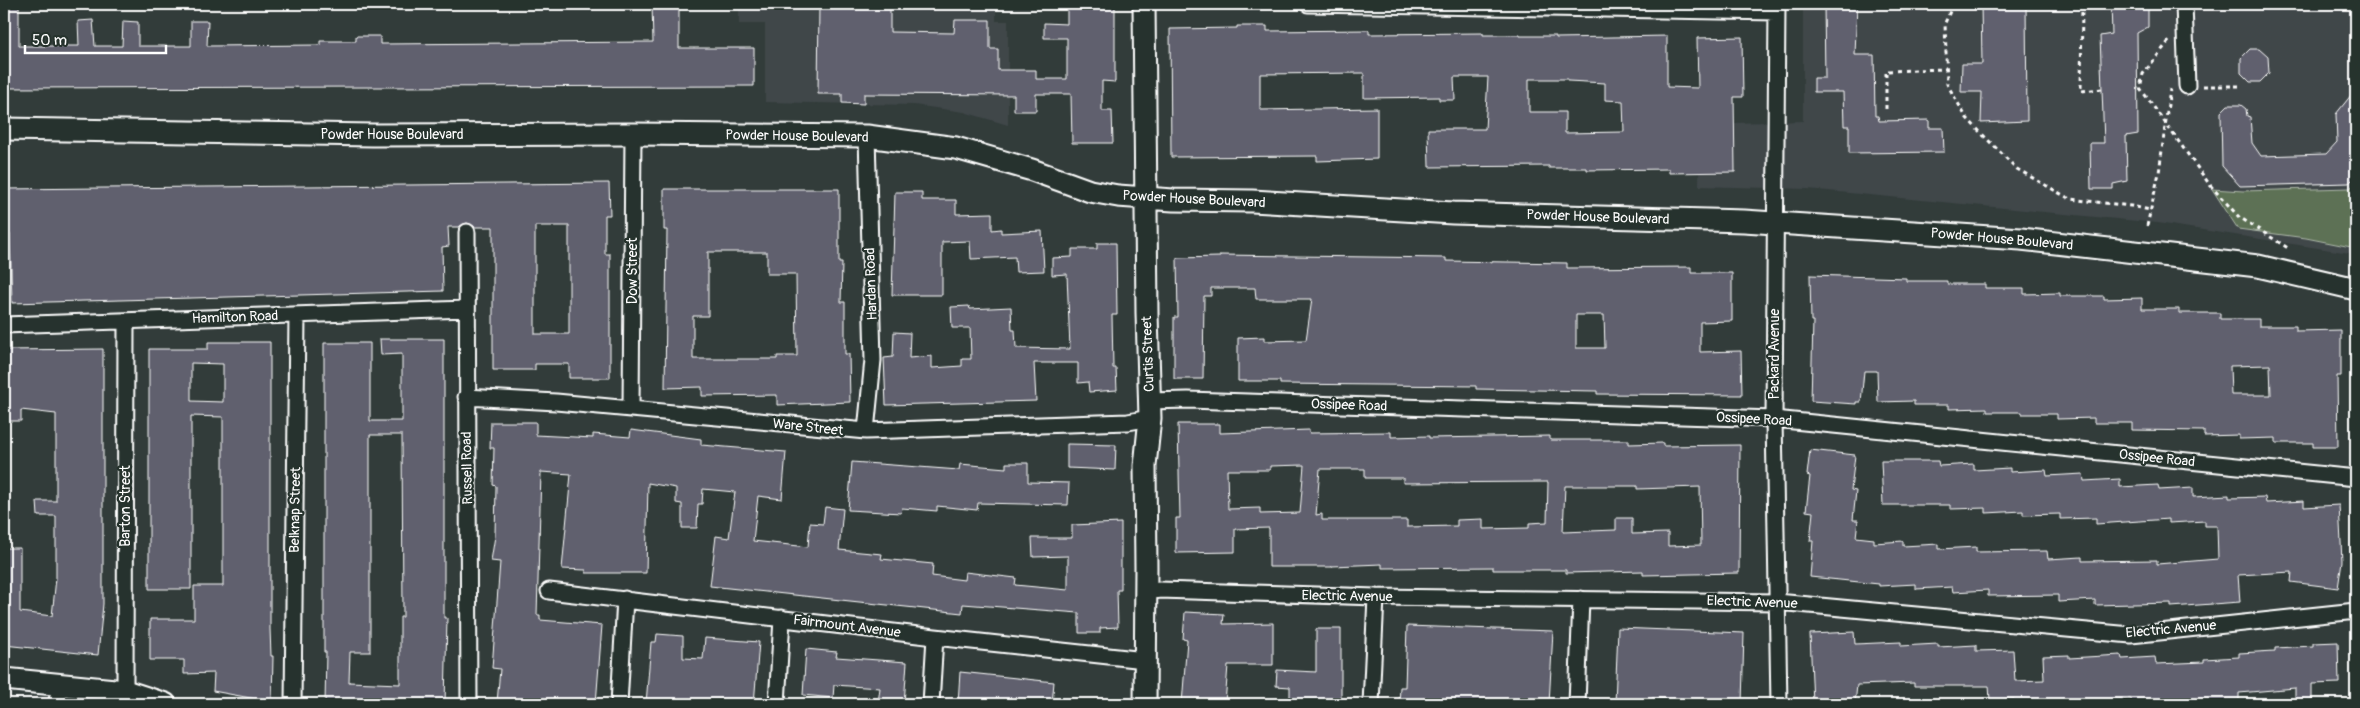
<svg xmlns="http://www.w3.org/2000/svg" width="2360" height="708" font-family="Pangolin,sans-serif">
<style>
.built{fill:#40474a}
.green{fill:#5d7154;stroke:#aeb8aa}
.building{fill:#60616e;stroke:#fff;fill-rule:evenodd}
.lines{fill:none;stroke-linecap:round;stroke-linejoin:round}
.street-casing{stroke:#fff;stroke-width:19}
.secondary-casing{stroke:#fff;stroke-width:25}
.path{stroke:#fff;stroke-width:3;stroke-dasharray:4 4;stroke-linecap:butt}
.street{stroke:#26332d;stroke-width:15}
.secondary{stroke:#26332d;stroke-width:21}
.labels{text-anchor:middle;dominant-baseline:central;stroke-width:4.5;stroke-linejoin:round;paint-order:stroke}
.street-label{font-size:14px;fill:#fff;stroke:#26332d}
</style>
<rect width="100%" height="100%" fill="#323c3a"/>
<filter id="ink" filterUnits="userSpaceOnUse"><feTurbulence type="fractalNoise" baseFrequency=".02" numOctaves="2"/><feDisplacementMap in="SourceGraphic" scale="10" xChannelSelector="R" yChannelSelector="G"/><feConvolveMatrix kernelMatrix="1 2 1 2 8 2 1 2 1" color-interpolation-filters="sRGB"/></filter>
<g filter="url(#ink)">
<!-- built -->
<path class="built" d="M739,4H996V21H1008V125L964,112L914,105L765,102V24H739Z
M1803,4H2356V254L2158,223L1808,189L1699,186L1700,124L1803,121Z"/>
<!-- green -->
<path class="green" d="M2356,183V248L2306,238L2238,229L2212,189L2243,191L2350,188Z"/>
<!-- building -->
<path class="building" d="M4,4H19V46H79L78,21L93,20L95,46H122L123,21L138,22V46H191V21H208L207,46L320,45V41H356V36H380V44L653,42L652,5H679V48H754V86L4,88Z
M819,4H890V32L954,33L955,20H990V49H998V70H1036V79H1067V38H1044V23L1067,24V5H1115V82L1102,81V111H1112L1113,143H1072L1071,94H1036V111H1014V95L864,94V104L842,103V94H818Z
M1824,4H1857L1855,55H1874L1875,116H1878L1879,121L1929,120V128H1943L1944,152L1849,153V126H1844L1843,92H1814V78H1825Z
M1981,4H2026L2027,121L1981,123L1982,92H1961L1962,64H1982Z
M2111,4H2148V27L2137,33L2138,134L2126,136L2127,181L2113,184V189H2091L2090,143H2104L2100,36L2112,34Z
M1237,26H1267V31L1369,30V34L1483,33V35H1520V36H1556V38L1667,36V87L1698,88L1697,38L1742,37L1743,97H1734L1735,172L1669,173V169L1587,170V168H1549V166L1429,167L1428,129H1485L1488,77H1454L1455,100H1439V97L1364,98V73L1260,74V110L1377,108V159L1317,161V156L1171,157L1170,29L1237,28ZM1529,79H1568V81L1605,83V100L1623,101L1624,132L1565,133V112H1529Z
M2250,49H2259L2268,57L2269,73L2260,82H2250L2241,73V58Z
M2356,89V176L2349,183L2240,186L2222,166L2221,112L2228,105H2241L2246,109L2247,116L2250,117L2252,143L2261,156L2326,154L2337,142L2336,114Z
M609,183L610,215H605V254H610V378H569V364H535V370H493V227H475L467,223L459,227H448L449,246L442,247L443,291L12,303L10,234H4V189ZM535,226H569V334H535Z
M664,189H839V263H842L841,302H845V354H849L850,402L777,405V395L702,396V387L665,388L667,230H664ZM708,252H767V274H796L797,356H777V359H693V316H708Z
M895,192H922V200H956V214L992,213V230L1001,229V233L1042,231L1044,271L1016,272L1015,257L971,259L970,241L942,242V295H892Z
M1097,243H1116L1117,315H1112L1113,368H1116L1117,390L1089,392L1088,382L1078,383V363H1034L1036,401L886,405L884,358L893,357L894,332L910,333L909,358L932,356V368L962,366V359H971L970,328H952L951,307L969,306L970,309L1011,307L1012,330H1015L1016,348L1070,349L1067,274L1052,275V258L1072,257V249H1097Z
M1220,255L1446,258V261L1567,263V268L1691,267V273H1732V321L1700,322V352L1741,351L1742,395L1597,394V391L1476,389V386L1280,384V381H1238V338L1264,337V341L1306,340L1312,299H1256L1255,288H1211V296H1204L1203,379H1174V317H1178L1177,258L1220,257ZM1576,315H1604L1605,348H1576Z
M1810,275L1906,278V281H1947V284H1985V288H2024V294L2060,293V296H2104V299L2142,298V309H2179V313H2220V319H2259V326H2296V331L2341,330V376H2337L2338,447H2313V443H2276V438L2239,439V435L2204,436V431L2132,430V423H2094V418L2057,419V414H2022V412H1987V408L1949,409V405H1914V401L1878,402L1877,371H1864L1861,402H1856V404L1811,401L1813,321H1811ZM2270,365L2271,395H2231L2230,366Z
M380,339H444V618H447L445,704H325L326,652H324V343H370V421H402V354L381,355ZM370,435H402L403,617H400V684L349,682L350,652H370Z
M208,342H270V629L271,656H273L272,702L213,691L214,673L184,674V660H150V619H194V586H223V417L191,416V589H149V349H208ZM191,363L223,364V402L191,401Z
M103,349V604L98,655L4,645V548H20V612L52,616L56,578V516H38L37,501H56V414L21,410V421H5L4,350Z
M491,422H536V435L593,438V434L630,437L631,430L701,439V445L786,452L782,499L758,496L753,541L808,547L810,523L823,524L825,507L843,509L839,550L882,554L881,559L933,564L932,576L964,580L965,572L1016,578L1015,585L1068,590V556L1033,557L1032,538H1072V525L1121,523V590H1117L1118,627L1100,628V633H1079V613L963,604L962,613L710,586L716,536L729,538L735,492L703,489L702,504H698L697,528H682V504L676,503V488L648,483L646,573H586V570L562,569L571,474L541,472L537,615H540V620L602,625L596,704L497,703L500,669L492,668L500,562L491,561L495,536L496,486L493,485L494,448H490Z
M1178,424H1220V433L1309,430V433L1391,432V437L1429,436V438L1550,436V440H1629V444L1663,443V446L1740,445L1739,573L1643,575V571L1566,573V570H1493V567L1382,568V564L1332,566V567H1269V528L1235,529V552L1176,553V518H1180ZM1304,465L1300,513L1260,514V508L1228,509L1227,470H1270V466ZM1320,469H1365V478H1403V483L1548,482L1547,522L1529,523V528L1483,529V519L1457,520V526L1407,527V520H1322V514L1316,515ZM1565,486H1637V489L1700,487L1701,545L1668,546V533L1632,534V518H1616V530L1563,532Z
M1067,444L1116,445L1115,470L1067,468Z
M1810,450L1855,455L1851,490L1856,491L1853,520H1858L1856,537L1874,539V543L1903,541V546L1939,544V549L1976,547V552L2047,551L2048,559L2082,557V561L2157,560V564L2218,559L2217,526H2205V521L2169,523V519L2096,524V518L2060,519V514L2023,515V511L1986,513V508L1950,509V505H1883L1881,461H1938L1939,466L1974,464V470L2010,468V472L2046,470L2047,476L2083,474L2084,481L2120,479V487L2158,485L2159,490L2193,488V497L2229,495V498L2265,497L2266,503L2304,501V507L2339,505L2342,561L2338,588L2291,582L2292,572L2238,575L2240,602L2171,607V603L2095,605V600L2058,602V595L1988,596V590L1953,592L1952,587L1916,589V584L1879,586V584L1810,577L1813,541H1810L1813,512L1806,511L1810,476L1807,475Z
M852,462L959,470L960,464L1006,468V463H1028V482L1069,483L1068,505L978,503L977,510L937,506V511L902,508L901,513L848,510Z
M1185,612L1224,614L1223,624L1273,623V665H1228L1225,704H1182L1187,640L1183,639Z
M1407,626L1553,631L1549,704H1399L1400,687H1405Z
M1618,628L1744,633L1742,704H1700V700L1652,698V704H1615Z
M1316,629H1341V704H1290V687L1276,686L1277,670L1316,672Z
M1854,632L1855,644L1901,642V646L1938,644V647L1976,645V651L2013,650L2015,681L2044,680L2043,656L2069,655V658L2121,655L2122,659L2155,657L2156,664L2204,662V659L2239,657V653L2275,651V648L2313,646V643L2338,642L2339,683L2312,684V704H2295V688L2239,693V704H2132L2131,699L2092,701V704H2014V699L1990,700L1989,686H1914V683L1857,685L1855,704H1813L1810,634Z
M657,634L683,636V658L703,659L705,638L759,642L754,704H646L651,642H656Z
M806,649L837,652L836,657L907,662L904,704L878,703L880,688L834,685L833,698L803,695Z
M960,672L1054,682L1052,704H958Z"/>
<g class="lines">
<defs>
<path id="street" d="M1308,4L1777,12
M1777,4L1774,419L1779,704
M2184,4L2187,86
M467,232L469,704
M4,325L467,309
M466,397L556,402L866,431L1128,422L1150,418
M1149,401L1188,400L1774,419L2356,478
M631,409L633,134
M866,431L873,360L867,136
M549,591L935,637L1145,660
M1146,592L1160,590L1376,597L1777,602L2131,635L2356,611
M125,691L126,321
M56,704L61,686
M293,704L297,315
M619,704L625,599
M777,704L782,618
M931,704L935,637
M1371,704L1376,597
M1577,704L1581,599"/>
<path id="secondary" d="M1144,4L1147,313L1150,418L1145,466L1146,567L1145,704
M4,129L373,135L633,134L867,136L956,148L1032,170L1090,191L1118,196L1173,200L1252,201L1453,213L1744,221L2021,239L2258,266L2356,289
M4,679L125,691L165,704"/>
</defs>
<!-- street casing -->
<use href="#street" class="street-casing"/>
<!-- secondary casing -->
<use href="#secondary" class="secondary-casing"/>
<!-- path -->
<path class="path" d="M1953,4L1945,23L1947,84L1966,117L1980,132L2017,169L2070,199L2131,206L2150,210
M2082,4L2081,91L2103,89
M2169,41L2143,74L2140,88L2210,185L2239,217L2288,248
M2203,86H2241
M1886,109V71L1946,69
M2147,226L2159,173L2170,89"/>
<!-- street -->
<use href="#street" class="street"/>
<!-- secondary -->
<use href="#secondary" class="secondary"/>
</g>
</g>
<g class="labels">
<!-- street labels -->
<g class="street-label">
<text x="392" y="134">Powder House Boulevard</text>
<text transform="translate(797 136) rotate(1)">Powder House Boulevard</text>
<text transform="translate(1194 199) rotate(3)">Powder House Boulevard</text>
<text transform="translate(1598 217) rotate(2)">Powder House Boulevard</text>
<text transform="translate(2002 239) rotate(5)">Powder House Boulevard</text>
<text transform="translate(632 271) rotate(-90)">Dow Street</text>
<text transform="translate(871 284) rotate(-92)">Hardan Road</text>
<text transform="translate(235 317) rotate(-2)">Hamilton Road</text>
<text transform="translate(1148 354) rotate(-92)">Curtis Street</text>
<text transform="translate(1774 354) rotate(-90)">Packard Avenue</text>
<text transform="translate(1349 405) rotate(2)">Ossipee Road</text>
<text transform="translate(1754 419) rotate(3)">Ossipee Road</text>
<text transform="translate(808 427) rotate(6)">Ware Street</text>
<text transform="translate(2157 458) rotate(6)">Ossipee Road</text>
<text transform="translate(467 468) rotate(-91)">Russell Road</text>
<text transform="translate(125 506) rotate(-90)">Barton Street</text>
<text transform="translate(295 510) rotate(-89)">Belknap Street</text>
<text transform="translate(1347 596) rotate(1)">Electric Avenue</text>
<text transform="translate(1752 602) rotate(2)">Electric Avenue</text>
<text transform="translate(847 626) rotate(7)">Fairmount Avenue</text>
<text transform="translate(2171 629) rotate(-5)">Electric Avenue</text>
</g>
</g>
<!-- margin -->
<rect width="2360" height="708" fill="none" stroke="#26332d" stroke-width="20"/>
<rect x="10" y="10" width="2340" height="688" fill="none" stroke="#fff" stroke-width="2" filter="url(#ink)"/>
<!-- scale -->
<path d="M25 45v8h141v-8" fill="none" stroke="#ffffff" stroke-width="2.5"/>
<text x="32" y="45" font-size="15" fill="#ffffff" stroke="#26332d" stroke-width="4" paint-order="stroke">50 m</text>
</svg>
